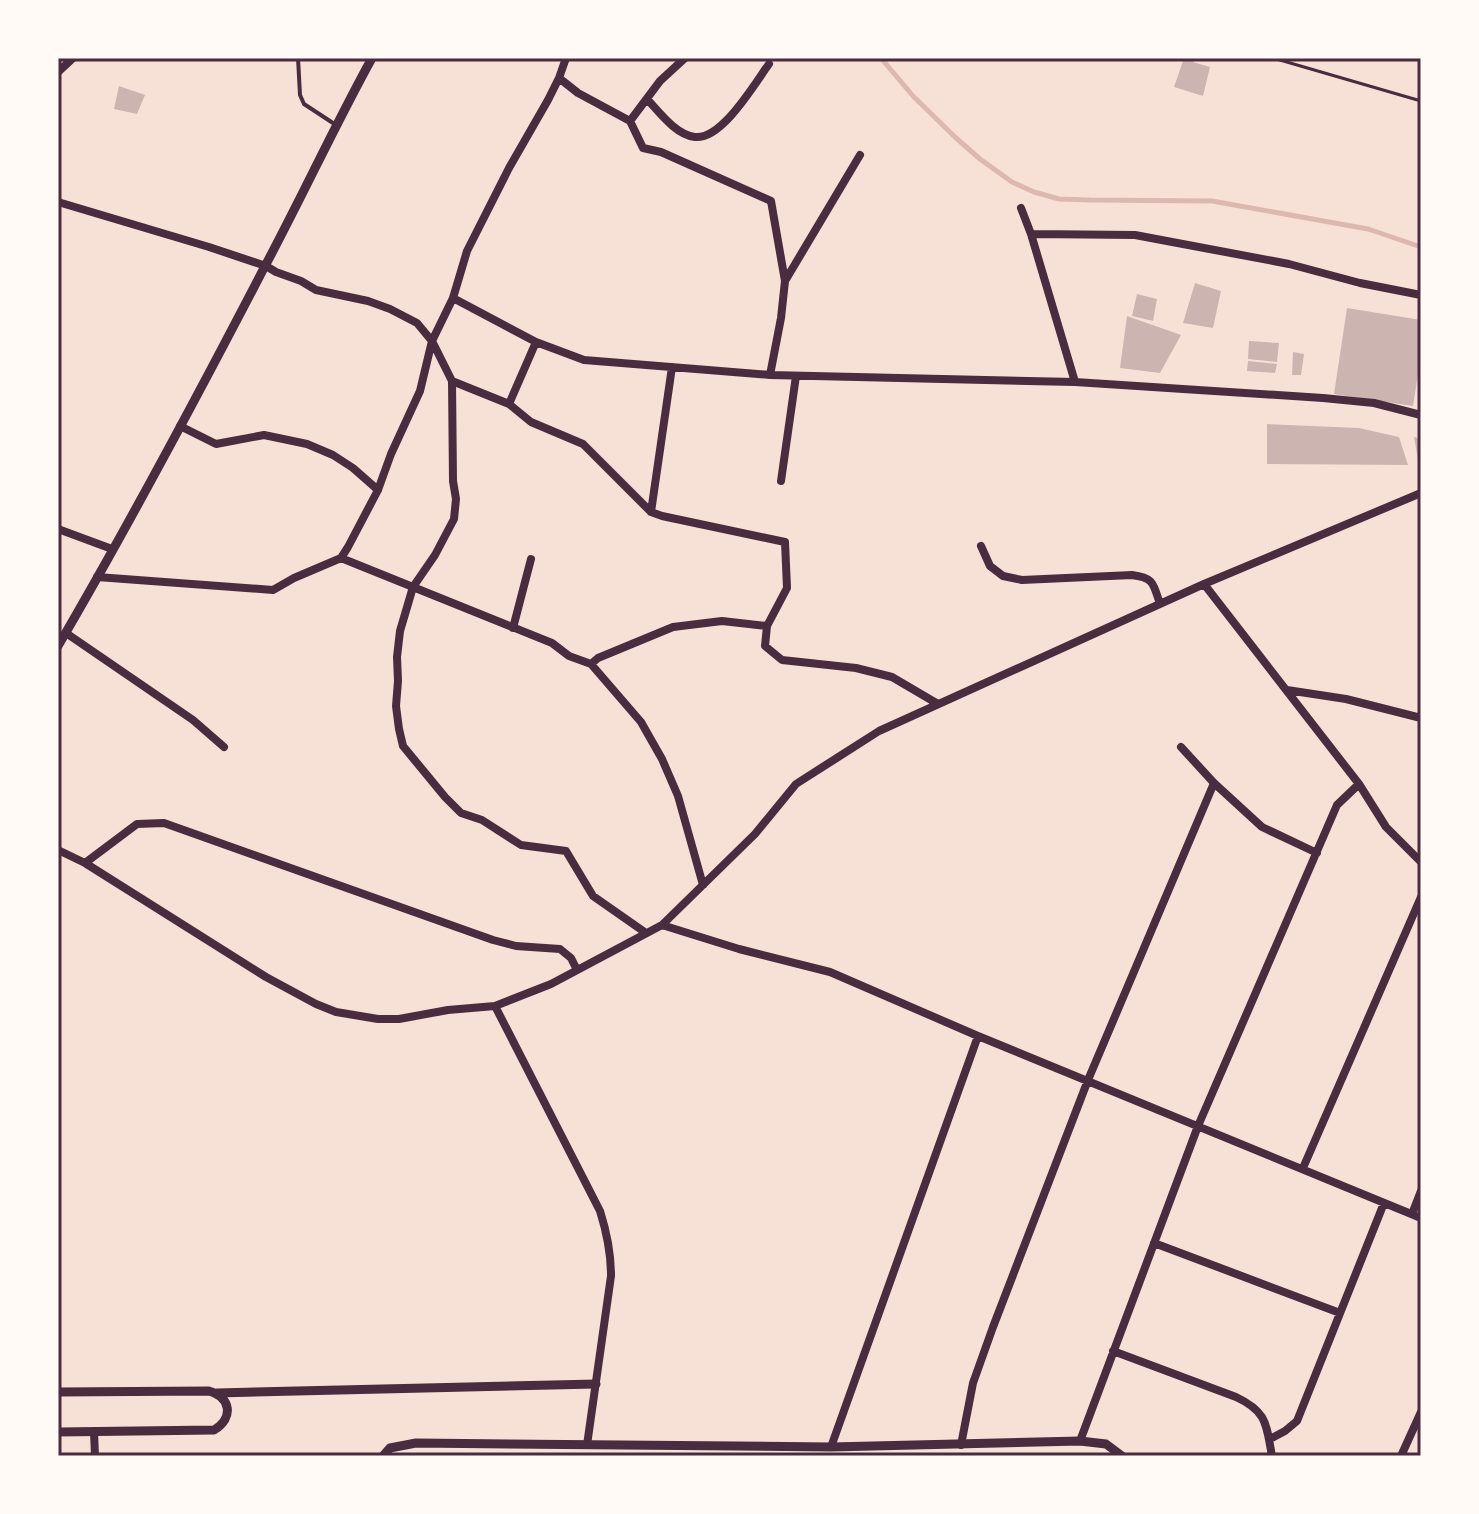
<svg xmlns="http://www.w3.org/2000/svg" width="1479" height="1514" font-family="'Crimson Pro',serif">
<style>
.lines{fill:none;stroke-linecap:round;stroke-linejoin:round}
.stream{stroke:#dcb8b0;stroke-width:5}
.building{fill:#ccb4b1}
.path{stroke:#4a2c40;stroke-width:3}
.service{stroke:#4a2c40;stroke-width:4}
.minor{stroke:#4a2c40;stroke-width:8}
.tertiary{stroke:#4a2c40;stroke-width:9}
.neatline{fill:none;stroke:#4a2c40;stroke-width:3}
</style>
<rect width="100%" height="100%" fill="#f7e1d7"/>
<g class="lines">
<!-- stream -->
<path class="stream" d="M881,58L913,96L956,138L980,159L1012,182L1034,192L1059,199L1090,200L1212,201L1368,229L1421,247"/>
</g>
<!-- building -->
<path class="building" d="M1184,58H1195L1193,62L1210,67L1203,96L1174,87Z
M119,86L145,95L137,114L114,109Z
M1195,283L1221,291L1213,328L1183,323Z
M1137,294L1157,299L1153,321L1132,316Z
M1347,308L1421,320V355L1413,406L1334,394Z
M1127,316L1181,335L1160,373L1120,368Z
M1249,341L1279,343L1277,362L1248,359Z
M1293,352L1304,354L1301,375H1292Z
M1248,361L1277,364L1275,373L1247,371Z
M1267,424L1359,428L1399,437L1408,465L1267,464Z
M1414,437L1421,439V465H1419Z"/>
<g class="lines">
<!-- path -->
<path class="path" d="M1273,58L1421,101"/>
<!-- service -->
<path class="service" d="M298,58L300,95L304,104L336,125"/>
<!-- minor -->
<path class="minor" d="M566,58L559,78L578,93L630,121L660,81L685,58
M58,72L73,58
M647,99C659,112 676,135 695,137C722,140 755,83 769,64
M630,121L643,148L661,152L771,201L785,281
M58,202L209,247L266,266L276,272L301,281L316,290L368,301L390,309L417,323L432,341L452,381L453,481L456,499L454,519L435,555L413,587L400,631L397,657L398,681L396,706L399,729L403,746L445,797L461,813L482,820L521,845L566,851L593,896L646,933
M1021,208L1031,234L1075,382
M1031,234L1135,235L1289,264L1360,283L1421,295
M453,298L536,342
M770,375L781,318L785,281L860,155
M452,381L509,404L536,342L584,360L770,375L1075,382L1323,398L1374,403L1421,415
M509,404L531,422L583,444L651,512L662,516L785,542L787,588L767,626L765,646L782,660L856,668L892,677L938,704
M180,426L216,444L264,435L307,444L333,455L353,468L378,490
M781,481L796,376
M651,512L672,367
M58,529L112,549
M981,546L990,566L1003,576L1022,580L1132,575C1155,578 1153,584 1160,604
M341,558L552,643L569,656L591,664L641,722L662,759L678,796L703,885
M97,577L273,590L294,578L341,558L348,547L378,490L391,454L420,391L432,341L453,298L467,251L509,168L548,100L559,78
M1204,584L1359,784L1386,827L1421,862
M513,628L531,559
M66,633L193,720L224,747
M591,664L598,658L673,627L722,621L767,626
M1287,690L1346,699L1421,718
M1181,747L1214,783L1262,827L1317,853
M58,850L85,863L266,977L316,1004L336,1012L378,1019H399L448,1010L495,1006L551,984L662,925L755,834L796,784L879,731L1204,584L1421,493
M85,863L137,824L164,823L493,940L516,946L560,949L571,958L577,970
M662,925L739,949L830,972L978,1036L1421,1218
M495,1006L600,1211C607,1233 611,1253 611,1276L587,1445
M1303,1168L1421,897
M1412,1214L1421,1191
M1154,1243L1340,1313
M1113,1351L1236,1397C1268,1412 1266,1425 1272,1456
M94,1432L95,1456
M1270,1439L1285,1431L1297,1421L1384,1203
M1080,1441L1198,1126L1337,805L1359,784
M961,1445L973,1383L993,1327L1088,1080L1214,783
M831,1447L978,1036
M1401,1456L1421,1412"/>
<!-- tertiary -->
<path class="tertiary" d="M58,646C130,523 198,395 264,268C301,199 334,127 372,58
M58,1392L209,1391C231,1397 234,1418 214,1430L58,1432
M217,1393L596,1384
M383,1456L390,1448L416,1443L831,1447L1080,1441L1106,1444L1122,1456"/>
</g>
<!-- border -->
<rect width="1479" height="1514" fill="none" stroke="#fffaf5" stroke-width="120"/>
<rect x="60" y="60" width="1359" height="1394" class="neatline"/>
</svg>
